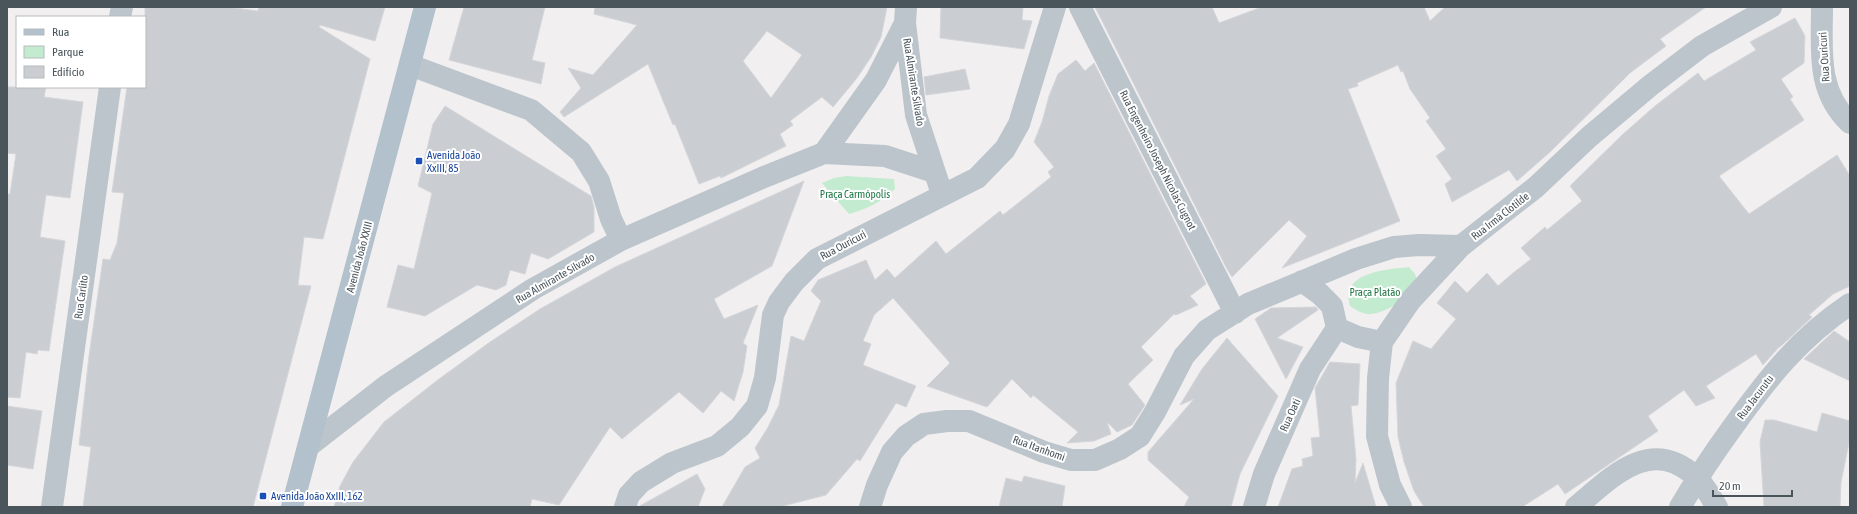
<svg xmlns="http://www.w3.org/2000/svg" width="1857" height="514" font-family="'Asap Condensed',sans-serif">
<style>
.green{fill:#c2ebcf}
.building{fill:#cacdd1;stroke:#d4d6da;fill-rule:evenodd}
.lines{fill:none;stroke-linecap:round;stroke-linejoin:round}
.minor{stroke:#bcc5cb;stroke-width:22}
.major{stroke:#b2c1cb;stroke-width:22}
.transit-dot{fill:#1a4fb4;stroke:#fff;stroke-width:1.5}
.labels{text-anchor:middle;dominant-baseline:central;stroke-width:4;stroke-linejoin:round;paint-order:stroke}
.street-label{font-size:11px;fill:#49545b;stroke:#fff}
.transit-label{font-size:11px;fill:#164399;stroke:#fff;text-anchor:start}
.park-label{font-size:11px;fill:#207644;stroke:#fff}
</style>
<rect width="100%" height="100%" fill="#f2eff0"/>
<!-- green -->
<path class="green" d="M846,176L894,179L895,189C883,201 865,210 849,214L822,183L834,178Z
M1409,267L1415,274L1418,283C1408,297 1389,312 1371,314C1364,315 1356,310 1350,306C1349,302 1348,297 1349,293C1352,271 1392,269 1409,267Z"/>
<!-- building -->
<path class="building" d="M145,7H227L258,11L259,7H385L375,41L320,25L319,27L370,59L323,239L304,237L298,285L311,286L253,507H83L91,447L79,445L89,356L103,259L110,260L117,243L124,193L112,192L127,87H145Z
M464,7H545L532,60L545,63L541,84L449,60Z
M595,7H887L881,37L871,57L857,78L833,107L822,97L790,121L793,125L780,134L786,146L721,178L720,176L699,184L675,124L673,125L648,64L564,117L560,112L581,88L568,68L593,75L637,25L594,14ZM767,31L802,55L771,98L743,61Z
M941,7H1023L1022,20L1032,21L1024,49L940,38Z
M1095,7H1212L1219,23L1262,7H1424L1430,21L1445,7H1706L1660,39L1666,46L1630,73L1550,152L1517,181L1509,170L1452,202L1445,184L1452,179L1436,156L1446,149L1426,121L1430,118L1410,89L1403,71L1401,72L1398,65L1357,83L1358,86L1348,89L1400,221L1282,268L1307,236L1289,220L1232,277L1227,269Z
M1795,18L1805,36L1804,63L1781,79L1793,97L1790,99L1804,120L1719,176L1749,214L1837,155L1850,176V286L1833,294L1809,315L1812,317L1780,347H1779L1763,365L1756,354L1706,386L1715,398L1696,406L1684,390L1648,416L1658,431L1565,494L1558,484L1522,507H1424L1414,491L1404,462L1398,437L1396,383L1413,341L1431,349L1456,319L1437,303L1455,281L1467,293L1487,273L1498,286L1513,273L1531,259L1521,248L1545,227L1547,230L1582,201L1570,186L1622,135L1655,106L1698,73L1704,81L1756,50L1750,42Z
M1076,60L1085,71L1094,63L1206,284L1190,296L1198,305L1176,315L1174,314L1141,347L1153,360L1128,384L1145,405L1132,425L1117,432L1107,422L1111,434L1094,441L1067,443L1078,432L1033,395L1031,398L1012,379L987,407L927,386L950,363L893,298L874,315L863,341L871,344L863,365L916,386L906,407L896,403L860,461L857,459L826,495L779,507H722L745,467L760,458L755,448L767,429L779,405L791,336L804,341L821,301L811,291L818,280L866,260L875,280L887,269L895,278L936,241L946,254L1000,211L1003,215L1051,177L1048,172L1054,167L1034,142L1042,122L1049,96L1058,74Z
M965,69L970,89L926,95L924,77Z
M7,87H46L44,97L83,102L70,198L46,195L40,237L65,241L49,351L38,350L37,354L26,352L20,398L7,397V194H10L16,154L7,153Z
M445,106L591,196L594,207V232L548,259L531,253L525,274L510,270L506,285L496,290L477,285L425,316L387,307L398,265L414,269L432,193L418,186L433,124Z
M804,181L772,266L714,299L724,319L758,305L743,343L747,346L743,372L734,401L721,391L703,413L679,392L622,439L610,427L559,505L532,499L530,507H334L340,486L353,462L384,422L439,379L490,342L540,309L615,267Z
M1316,307L1318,310L1277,338L1303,347L1286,379L1255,319L1271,308Z
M1834,331L1850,342V381L1804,359Z
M1227,338L1278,396L1240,474L1231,507H1184L1189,497L1148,460V452L1194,399L1180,405L1202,369Z
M1330,362L1360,364L1358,405L1351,406L1356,459L1355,483L1363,463L1376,507H1278L1292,469L1303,466L1302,459L1313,456L1311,438L1320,437L1315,388Z
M7,406L42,411L33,469L7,465Z
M1822,413L1850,421V438L1841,482L1840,507H1764L1760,442L1765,420H1774L1817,432Z
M697,474L705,489L698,507H638Z
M1024,476L1065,486L1062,507H999L1006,478L1022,482Z"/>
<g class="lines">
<!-- minor -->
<path class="minor" d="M906,7L905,23L916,115L942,194
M1080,7L1235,313
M1822,7C1822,50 1816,91 1850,123
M120,17L122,7
M410,65L531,110L581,152L599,181L611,219L621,240
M824,153L885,156L934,172
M1302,281L1320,294L1332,306L1337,328L1358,337L1382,342
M310,445L386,386L533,289L621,240L764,177L824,153L876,80L905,23
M52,507L110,87
M625,507L629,495L641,482L672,463L717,446L740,427L757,406L765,378L773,315L779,302L794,282L817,259L977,178L1005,149L1019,124L1055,7
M870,507L877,485L892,452L906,436L924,424L947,421H969L1044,452L1071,460H1095L1120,449L1140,436L1155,412L1184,356L1207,330L1248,304L1356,259L1394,247L1419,245L1461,246
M1254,507L1264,474L1310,369L1337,328
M1401,507L1390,485L1377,436L1378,378L1382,342L1410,301L1461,246L1536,187L1589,137L1651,85L1702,46L1771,7
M1576,507C1612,477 1650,435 1696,477C1705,485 1711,498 1717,507
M1680,507C1696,480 1713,454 1732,428C1767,379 1799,338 1850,304"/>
<!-- major -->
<path class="major" d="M292,507L425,7"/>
</g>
<!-- markers -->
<g class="transit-dot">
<rect x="415" y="157" width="8" height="8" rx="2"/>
<rect x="259" y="492" width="8" height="8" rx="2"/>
</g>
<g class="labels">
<!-- street labels -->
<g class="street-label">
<text transform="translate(1824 57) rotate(-94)">Rua Ouricuri</text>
<text transform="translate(914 82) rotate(81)">Rua Almirante Silvado</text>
<text transform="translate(1158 160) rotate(63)">Rua Engenheiro Joseph Nicolas Cugnot</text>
<text transform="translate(1500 216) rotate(-38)">Rua Irmã Clotilde</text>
<text transform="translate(843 245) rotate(-28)">Rua Ouricuri</text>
<text transform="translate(359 257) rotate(-75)">Avenida João XXIII</text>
<text transform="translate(555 278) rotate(-30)">Rua Almirante Silvado</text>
<text transform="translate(81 297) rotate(-82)">Rua Carlito</text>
<text transform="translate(1755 397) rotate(-53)">Rua Jacurutu</text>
<text transform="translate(1290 415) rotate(-66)">Rua Oati</text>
<text transform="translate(1039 448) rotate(20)">Rua Itanhomi</text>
</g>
<!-- transit labels -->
<g class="transit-label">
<text x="427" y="155">Avenida João<tspan x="427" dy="13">XxIII, 85</tspan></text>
<text x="271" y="496">Avenida João XxIII, 162</text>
</g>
<!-- park labels -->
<g class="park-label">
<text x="855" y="194">Praça Carmópolis</text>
<text x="1375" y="292">Praça Platão</text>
</g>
</g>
<!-- border -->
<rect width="1857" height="514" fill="none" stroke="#49545b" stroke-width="16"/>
<!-- legend -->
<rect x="16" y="16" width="130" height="72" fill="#ffffff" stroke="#b6bbbd"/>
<rect x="24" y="29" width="20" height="6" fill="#b2c1cb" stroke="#b6bbbd"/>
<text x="52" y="36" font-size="12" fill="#49545b">Rua</text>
<rect x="24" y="46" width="20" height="12" fill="#c2ebcf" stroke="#b6bbbd"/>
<text x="52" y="56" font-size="12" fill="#49545b">Parque</text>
<rect x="24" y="66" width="20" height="12" fill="#cacdd1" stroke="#b6bbbd"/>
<text x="52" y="76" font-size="12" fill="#49545b">Edifício</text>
<!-- scale -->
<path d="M1713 490v6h79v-6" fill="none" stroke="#49545b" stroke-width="2"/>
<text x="1719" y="490" font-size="12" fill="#49545b" stroke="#ffffff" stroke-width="3" paint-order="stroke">20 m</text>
</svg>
